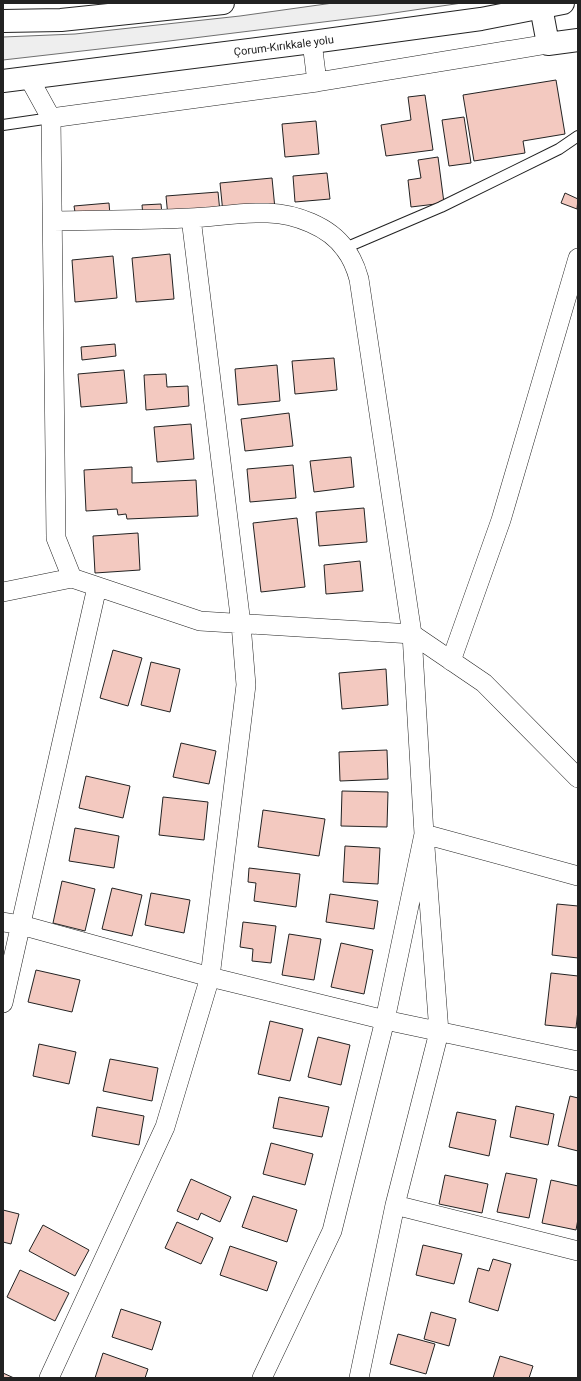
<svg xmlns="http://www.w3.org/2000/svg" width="581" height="1381" font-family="Roboto,sans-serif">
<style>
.green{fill:#eee;stroke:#6f6f6f}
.building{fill:#f3c9c0;stroke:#222}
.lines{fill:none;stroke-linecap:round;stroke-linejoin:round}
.service-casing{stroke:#222;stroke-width:12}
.minor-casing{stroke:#222;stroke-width:20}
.tertiary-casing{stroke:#222;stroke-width:24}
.trunk-casing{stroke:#222;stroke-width:24}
.service{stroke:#fff;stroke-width:10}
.minor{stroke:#fff;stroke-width:19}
.tertiary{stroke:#fff;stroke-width:22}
.trunk{stroke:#fff;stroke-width:22}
.labels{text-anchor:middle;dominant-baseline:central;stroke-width:3;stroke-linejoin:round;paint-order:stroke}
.street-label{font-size:11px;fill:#222;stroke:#fff}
</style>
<rect width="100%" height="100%" fill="#fff"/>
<!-- green -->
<path class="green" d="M333,3H462L380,15L161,42L3,60V37L75,34L240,16Z"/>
<!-- building -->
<path class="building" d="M556,80L565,134L523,141L525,153L474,161L463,95Z
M425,95L433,150L386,156L381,125L411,120L408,97Z
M464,117L471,163L449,166L442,120Z
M316,121L319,154L285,157L282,124Z
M438,157L444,203L411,207L408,180L421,178L418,160Z
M327,173L330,199L295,202L293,176Z
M272,178L275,209L223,213L220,183Z
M218,192L220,212L168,217L166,196Z
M565,193L578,199L577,209L561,203Z
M109,203L110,215L76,218L74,206Z
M161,204L162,214L143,216L142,205Z
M170,254L174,299L136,302L132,258Z
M113,256L117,298L75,302L72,260Z
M115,344L116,356L82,360L81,347Z
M334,358L337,390L295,394L292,361Z
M277,365L280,401L238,405L235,369Z
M124,370L127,403L81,407L78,374Z
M166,374L167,387L188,386L189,406L146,410L144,375Z
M289,413L293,446L245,451L241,419Z
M191,424L194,459L157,462L154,427Z
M351,457L354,487L314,492L310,461Z
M293,465L296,498L250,502L247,469Z
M132,467V483L196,480L198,516L127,519L126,514L118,515L117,509L86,511L84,470Z
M364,508L367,542L319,546L316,512Z
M297,518L305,587L261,592L253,523Z
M138,533L140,570L95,573L93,536Z
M360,561L363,591L326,594L324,565Z
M113,650L142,658L128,706L100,698Z
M151,662L180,669L170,712L141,705Z
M386,669L388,705L342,709L339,673Z
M181,743L216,751L209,784L173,777Z
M387,750L388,779L340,781L339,752Z
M86,776L130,786L123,818L79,808Z
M342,791L388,792L387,827L341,826Z
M163,797L208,802L204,840L159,835Z
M263,810L325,819L319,856L258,847Z
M75,828L119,836L114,868L69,861Z
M345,846L380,848L378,884L343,882Z
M249,868L300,874L296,907L254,901L256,883L248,882Z
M62,881L95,889L85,931L53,923Z
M112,888L142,895L132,936L102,929Z
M151,893L190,900L184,933L145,925Z
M330,894L378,901L374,929L326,922Z
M557,904L578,906V958L552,955Z
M243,922L276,926L271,963L252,961L253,949L240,947Z
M289,934L321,939L314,980L282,975Z
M341,943L373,950L364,994L331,987Z
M36,970L80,980L72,1012L28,1002Z
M551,973L578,976V1010L576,1028L545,1025Z
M270,1021L303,1029L290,1081L258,1074Z
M318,1037L350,1045L341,1085L308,1077Z
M39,1044L76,1052L69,1084L33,1076Z
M110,1059L158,1068L152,1101L103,1091Z
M570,1096L578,1098V1151L558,1146Z
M279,1097L329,1107L322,1137L273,1128Z
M516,1106L554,1114L548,1145L510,1137Z
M97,1107L144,1116L139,1145L92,1136Z
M457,1112L496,1120L489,1156L449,1147Z
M271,1143L313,1154L305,1185L263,1174Z
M506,1173L537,1179L529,1218L497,1212Z
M445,1175L488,1184L482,1213L439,1204Z
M191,1179L231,1197L220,1222L201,1213L198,1220L177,1211Z
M551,1180L578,1186V1219L576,1230L542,1223Z
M253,1196L297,1210L287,1242L242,1227Z
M3,1210L19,1214L11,1244L3,1242Z
M177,1222L213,1238L201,1264L165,1248Z
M43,1225L89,1250L75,1276L29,1251Z
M423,1245L462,1254L454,1284L416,1275Z
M230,1246L277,1262L267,1291L220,1275Z
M493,1259L511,1264L498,1311L469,1302L478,1268L489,1271Z
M20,1270L69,1293L55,1321L7,1297Z
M121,1309L161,1322L152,1350L112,1337Z
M431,1312L456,1319L449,1346L424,1339Z
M398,1334L435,1344L426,1374L390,1364Z
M103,1353L148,1369L145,1378H95Z
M500,1356L533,1366L529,1378H493Z
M3,1373L14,1378H3Z"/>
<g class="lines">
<defs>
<path id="service" d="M3,125L51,118
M345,248L441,207L559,149L578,136"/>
<path id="minor" d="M312,42L317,82
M29,78L51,118L56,538L72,578L200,621L412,634L484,683L578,778
M51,118L317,82L548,44
M53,221C98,220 144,220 189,218C214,217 243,212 268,213C295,214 329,226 345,249C352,258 356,268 359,279L412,634L424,834L385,1020L332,1231L262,1378
M3,592L72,578
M451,661L501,520L578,258
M3,922L21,925L210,977L385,1020L578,1061
M3,1003L97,587
M395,1205L578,1251
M49,1378L165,1127L210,977L246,685L241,624L191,218
M359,1378L395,1205L439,1032L424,834L578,876"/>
<path id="tertiary" d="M541,7L548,44L578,40"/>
<g id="trunk">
<path d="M3,21L61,20L223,3"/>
<path id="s1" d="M3,81L312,42L481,19L563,3"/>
</g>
</defs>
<!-- service casing -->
<use href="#service" class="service-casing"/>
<!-- minor casing -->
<use href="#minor" class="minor-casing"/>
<!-- tertiary casing -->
<use href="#tertiary" class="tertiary-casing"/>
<!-- trunk casing -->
<use href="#trunk" class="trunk-casing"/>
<!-- service -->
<use href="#service" class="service"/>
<!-- minor -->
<use href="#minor" class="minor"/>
<!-- tertiary -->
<use href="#tertiary" class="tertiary"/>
<!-- trunk -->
<use href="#trunk" class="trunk"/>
</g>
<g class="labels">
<!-- street labels -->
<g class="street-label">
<text stroke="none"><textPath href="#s1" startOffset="283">Çorum-Kırıkkale yolu</textPath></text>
</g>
</g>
<!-- border -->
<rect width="581" height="1381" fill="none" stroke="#222222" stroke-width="8"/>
</svg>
